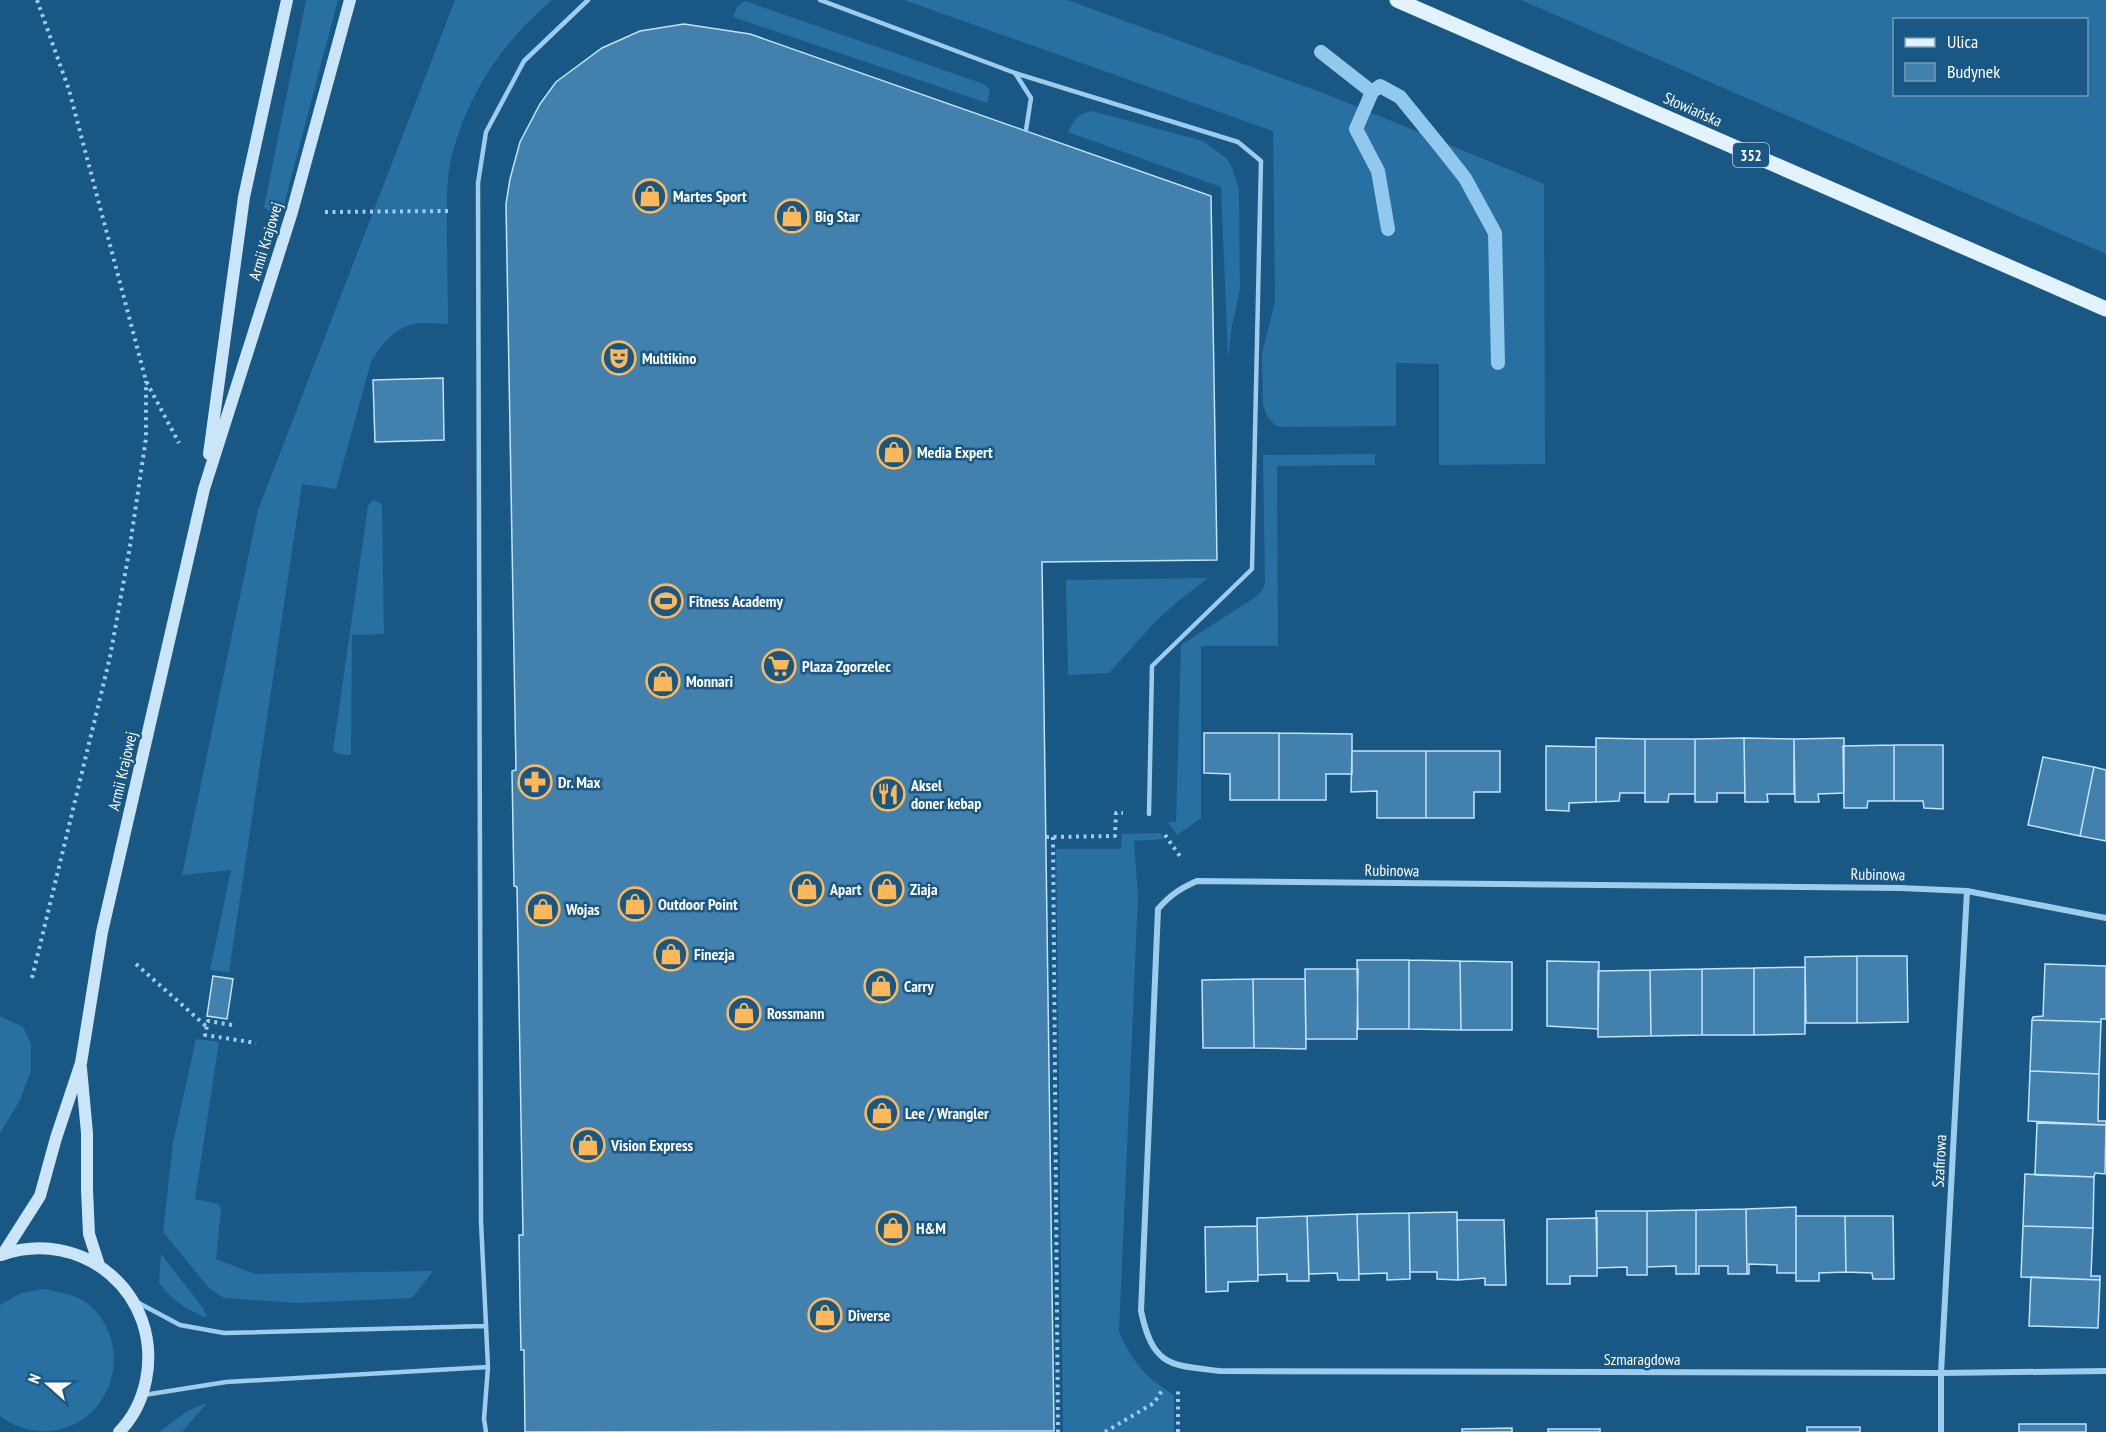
<svg xmlns="http://www.w3.org/2000/svg" width="2106" height="1432" font-family="'PT Sans Narrow',sans-serif">
<style>
.grass{fill:#2870a1;fill-rule:evenodd}
.lines{fill:none;stroke-linecap:round;stroke-linejoin:round}
.stream{stroke:#91c9ee;stroke-width:14}
.building{fill:#4280ad;stroke:#c3e3f9;stroke-width:1.5}
.path{stroke:#9eccec;stroke-width:4;stroke-dasharray:3 4.5;stroke-linecap:butt}
.lane{stroke:#9eccec;stroke-width:4.5}
.street{stroke:#9eccec;stroke-width:6}
.secondary{stroke:#cae5f8;stroke-width:12}
.primary{stroke:#e3f2ff;stroke-width:15}
.labels{text-anchor:middle;dominant-baseline:central;stroke-width:5;stroke-linejoin:round;paint-order:stroke}
.shield{fill:#195784;stroke:#bacdda;stroke-width:1.5}
.shield-label{font-size:15px;font-weight:bold;fill:#fff}
.street-label{font-size:16px;fill:#fff;stroke:#195784}
.poi-label{font-size:16px;font-weight:bold;fill:#fff;stroke:#195784;text-anchor:start}
</style>
<rect width="100%" height="100%" fill="#195784"/>
<!-- grass -->
<path class="grass" d="M306,0H338L282,212L273,215L264,207Z
M455,0H552C502,43 469,91 452,155C446,177 447,201 447,223C447,257 448,291 448,324C438,324 424,322 414,324C394,328 380,346 371,362L336,489L302,484L229,972L210,970L231,870L182,875L258,510Z
M904,0H1067L1326,94L1544,184L1545,464L1439,465V364L1396,363V426L1280,427L1275,425L1267,416L1263,405L1262,354L1275,301L1273,131Z
M1521,0H2106V254ZM1894,20H2086V94H1894Z
M745,1L984,84L990,90L987,103L733,17L737,7Z
M1092,111L1203,141L1226,158L1232,167L1239,190L1240,289L1232,326L1228,358L1221,187L1068,132C1074,120 1079,113 1092,111Z
M1375,454V465L1277,466L1278,646H1201V818L1177,835L1168,822H1176L1181,645L1254,598L1261,592L1265,584L1263,455Z
M374,500L382,504L384,634L352,635L351,755L338,754L333,751L368,506L371,502Z
M1208,578L1178,601L1155,622L1109,673L1068,675L1066,580Z
M1160,833L1164,839L1134,841L1138,897L1119,1332C1134,1364 1144,1376 1174,1395V1432H1063L1056,849H1121L1122,834Z
M0,1016L23,1027L31,1044V1071L19,1102L0,1133Z
M196,1039L219,1042L195,1199L218,1204L221,1209L216,1259L255,1274L433,1271L412,1298L297,1303L224,1298L209,1288L163,1232L173,1143Z
M161,1254L203,1308L207,1318C187,1310 172,1300 159,1283Z
M44,1289C58,1292 75,1294 87,1303C139,1345 111,1432 42,1431C27,1430 12,1426 0,1416V1305L21,1293Z
M208,1402L182,1432H159L186,1412Z"/>
<g class="lines">
<!-- stream -->
<path class="stream" d="M1321,52L1372,92L1380,86L1400,97L1439,145L1465,178L1495,233L1498,363
M1372,92L1356,129L1378,171L1388,229"/>
</g>
<!-- building -->
<path class="building" d="M684,24L750,34L1211,196L1217,560L1042,562L1054,1431L525,1432L524,1350H521L520,1303L519,1235H523L517,887L514,886L512,771L516,770L506,204L510,179L520,142L540,104L556,82L602,48L640,31Z
M443,378L444,440L375,442L373,380Z
M1204,733H1279V800H1230V774L1204,773Z
M1279,733L1352,734V774H1326V800H1279Z
M1596,738L1645,739V793H1620L1619,801L1596,802Z
M1744,738L1745,793H1717V802H1695V739Z
M1744,738L1794,739V794H1767L1768,802H1745Z
M1844,738V793L1818,794L1819,802H1795L1794,739Z
M1645,739H1695V794H1669L1668,802H1645Z
M1894,745V801H1868L1867,808H1844L1843,746Z
M1894,745H1943V809L1924,808L1923,801H1894Z
M1546,746L1596,747V802L1569,803V811L1546,810Z
M1352,751H1426V818H1377V791L1351,792Z
M1426,751H1500V792H1474V818H1426Z
M2043,757L2094,767L2080,836L2028,825Z
M2094,767L2106,770V841L2080,836Z
M1857,956H1907L1908,1022L1857,1023Z
M1857,956V1023H1806L1805,957Z
M1357,960H1409V1029H1358Z
M1409,960L1460,961L1461,1030L1409,1029Z
M1460,961L1512,962V1030H1461Z
M1547,961L1599,962L1598,1029L1547,1026Z
M2045,964L2106,966V1019H2101V1022L2032,1020L2033,1017L2043,1016Z
M1805,967V1034L1754,1035V968Z
M1754,968V1035H1702V969Z
M1305,969H1358L1357,1039H1306Z
M1702,969V1035L1651,1036L1650,970Z
M1650,970L1651,1036L1598,1037V971Z
M213,976L233,979L227,1019L207,1016Z
M1253,979L1254,1048H1203L1202,980Z
M1253,979H1305L1306,1049L1254,1048Z
M2032,1020L2101,1022L2099,1074L2030,1071Z
M2030,1071L2099,1074L2098,1121H2106V1125L2028,1121Z
M2037,1123L2106,1125L2105,1174L2095,1173L2094,1177L2035,1175Z
M2025,1174L2094,1177L2093,1228L2023,1226Z
M1796,1207V1273H1777V1265L1749,1264V1274H1747L1746,1209Z
M1746,1209L1747,1274H1728V1266H1699V1274H1696V1210Z
M1696,1210V1274H1676V1266L1647,1267V1211Z
M1596,1211H1647V1275H1627V1267L1597,1268Z
M1457,1212L1458,1280L1437,1279V1272H1410L1409,1213Z
M1409,1213L1410,1279L1387,1280V1273L1359,1274L1357,1214Z
M1357,1214L1359,1280H1338L1337,1273L1309,1274L1307,1216Z
M1307,1216L1309,1281H1287V1274L1258,1275L1257,1218Z
M1796,1216H1845L1846,1272L1819,1273V1281H1796Z
M1845,1216H1893L1894,1279H1873L1872,1273L1846,1272Z
M1597,1218V1276H1570V1284H1547V1219Z
M1457,1220H1504L1506,1285H1485V1278L1458,1280Z
M1257,1226L1258,1281L1228,1282V1291L1206,1292L1205,1227Z
M2023,1226L2093,1228L2091,1276H2100V1280L2021,1277Z
M2031,1277L2100,1280L2098,1328L2029,1326Z
M2019,1424H2086V1432H2019Z
M1807,1427H1860V1432H1807Z
M1512,1428V1432H1462V1429Z
M1548,1429H1600V1432H1548Z"/>
<g class="lines">
<!-- path -->
<path class="path" d="M37,0L69,90L146,381L179,443
M325,212L451,211
M1165,835L1182,859
M1046,837L1115,836L1116,813H1123
M1053,837L1058,1432
M136,964L207,1027
M32,978L110,657L129,552L146,438V381
M232,1025L208,1021L205,1035L256,1043
M1105,1432L1154,1403L1163,1389
M1178,1432V1391"/>
<!-- lane -->
<path class="lane" d="M820,0L1015,73L1031,98L1026,130
M1015,73L1238,142L1261,161L1252,569L1152,666L1149,814
M135,1301L180,1325L224,1333L485,1326
M144,1395L226,1382L488,1367
M486,1432L484,1419L488,1367L481,1221L478,183L486,132L524,61L588,0"/>
<!-- street -->
<path class="street" d="M2106,918L1967,891L1900,888L1197,881C1181,888 1170,895 1158,909L1141,1311C1153,1367 1170,1365 1220,1371L1941,1373L2106,1371
M1941,1432V1373L1967,891"/>
<!-- secondary -->
<path class="secondary" d="M209,454L244,197L287,0
M81,1068L87,1133V1190L89,1234L99,1265
M3,1254L40,1196L56,1138L81,1063L102,932L204,489L292,212L350,0
M1,1255C83,1226 163,1295 146,1380C142,1400 133,1418 119,1432"/>
<!-- primary -->
<path class="primary" d="M1397,0L2106,309"/>
</g>
<!-- icons -->
<defs>
<symbol id="shop-ring" viewBox="-11 -11 22 22"><circle r="9.5" fill="#195784" stroke="#ffb859" stroke-width="1.5"/><path d="M-5-2.5h2.3a2.7 3.5 0 0 1 5.4 0H5L5.5 6h-11ZM-1.5-2.5h3a1.5 2.3 0 0 0-3 0Z" fill="#ffb859"/></symbol>
<symbol id="theatre-ring" viewBox="-11 -11 22 22"><circle r="9.5" fill="#195784" stroke="#ffb859" stroke-width="1.5"/><path d="M-5-5.5Q0-4 5-5.5V0Q5 5 0 6Q-5 5-5 0ZM-3.3-2.5H-1v1.5H-3.3ZM1-2.5H3.3v1.5H1ZM-2.8 1Q0 5.5 2.8 1Z" fill="#ffb859"/></symbol>
<symbol id="stadium-ring" viewBox="-11 -11 22 22"><circle r="9.5" fill="#195784" stroke="#ffb859" stroke-width="1.5"/><path d="M0-5a6.5 5 0 1 0 0 10a6.5 5 0 1 0 0-10ZM-3.5-1.8h7v3.6h-7Z" fill="#ffb859"/></symbol>
<symbol id="supermarket-ring" viewBox="-11 -11 22 22"><circle r="9.5" fill="#195784" stroke="#ffb859" stroke-width="1.5"/><path d="M-6-5.5h2.5l.6 2H6L4.5 2H-2.5L-4.4-4H-6ZM-1.5 3.2a1.3 1.3 0 1 0 .1 0ZM3 3.2a1.3 1.3 0 1 0 .1 0Z" fill="#ffb859"/></symbol>
<symbol id="pharmacy-ring" viewBox="-11 -11 22 22"><circle r="9.5" fill="#195784" stroke="#ffb859" stroke-width="1.5"/><path d="M-2-6h4v4h4v4h-4v4h-4v-4h-4v-4h4Z" fill="#ffb859"/></symbol>
<symbol id="restaurant-ring" viewBox="-11 -11 22 22"><circle r="9.5" fill="#195784" stroke="#ffb859" stroke-width="1.5"/><path d="M-5-6h1v4h1v-4h1v4h1v-4h1v5L-1.5 .5V6h-2V.5L-5-1ZM5-6V6H3V1.5H1.5Q1.5-4 5-6Z" fill="#ffb859"/></symbol>
</defs>
<g fill-rule="evenodd">
<use href="#shop-ring" x="631" y="177" width="38" height="38"/>
<use href="#shop-ring" x="773" y="197" width="38" height="38"/>
<use href="#theatre-ring" x="600" y="339" width="38" height="38"/>
<use href="#shop-ring" x="875" y="433" width="38" height="38"/>
<use href="#stadium-ring" x="647" y="582" width="38" height="38"/>
<use href="#supermarket-ring" x="760" y="647" width="38" height="38"/>
<use href="#shop-ring" x="644" y="662" width="38" height="38"/>
<use href="#pharmacy-ring" x="516" y="763" width="38" height="38"/>
<use href="#restaurant-ring" x="869" y="775" width="38" height="38"/>
<use href="#shop-ring" x="788" y="870" width="38" height="38"/>
<use href="#shop-ring" x="868" y="870" width="38" height="38"/>
<use href="#shop-ring" x="616" y="885" width="38" height="38"/>
<use href="#shop-ring" x="524" y="890" width="38" height="38"/>
<use href="#shop-ring" x="652" y="935" width="38" height="38"/>
<use href="#shop-ring" x="862" y="967" width="38" height="38"/>
<use href="#shop-ring" x="725" y="994" width="38" height="38"/>
<use href="#shop-ring" x="863" y="1094" width="38" height="38"/>
<use href="#shop-ring" x="569" y="1126" width="38" height="38"/>
<use href="#shop-ring" x="874" y="1209" width="38" height="38"/>
<use href="#shop-ring" x="806" y="1296" width="38" height="38"/>
</g>
<g class="labels">
<!-- shield labels -->
<rect class="shield" x="1733" y="143" width="36" height="24" rx="4.5"/>
<g class="shield-label">
<text x="1751" y="155">352</text>
</g>
<!-- street labels -->
<g class="street-label">
<text transform="translate(1693 109) rotate(24)">Słowiańska</text>
<text transform="translate(265 241) rotate(-73)">Armii Krajowej</text>
<text transform="translate(122 771) rotate(-77)">Armii Krajowej</text>
<text transform="translate(1392 870) rotate(1)">Rubinowa</text>
<text transform="translate(1878 874) rotate(1)">Rubinowa</text>
<text transform="translate(1939 1161) rotate(-87)">Szafirowa</text>
<text x="1642" y="1359">Szmaragdowa</text>
</g>
<!-- poi labels -->
<g class="poi-label">
<text x="673" y="196">Martes Sport</text>
<text x="815" y="216">Big Star</text>
<text x="642" y="358">Multikino</text>
<text x="917" y="452">Media Expert</text>
<text x="689" y="601">Fitness Academy</text>
<text x="802" y="666">Plaza Zgorzelec</text>
<text x="686" y="681">Monnari</text>
<text x="558" y="782">Dr. Max</text>
<text x="911" y="785">Aksel<tspan x="911" dy="18">doner kebap</tspan></text>
<text x="830" y="889">Apart</text>
<text x="910" y="889">Ziaja</text>
<text x="658" y="904">Outdoor Point</text>
<text x="566" y="909">Wojas</text>
<text x="694" y="954">Finezja</text>
<text x="904" y="986">Carry</text>
<text x="767" y="1013">Rossmann</text>
<text x="905" y="1113">Lee / Wrangler</text>
<text x="611" y="1145">Vision Express</text>
<text x="916" y="1228">H&amp;M</text>
<text x="848" y="1315">Diverse</text>
</g>
</g>
<!-- legend -->
<rect x="1893" y="18" width="195" height="78" fill="#195784" stroke="#759ab5" stroke-width="1.5"/>
<rect x="1905" y="38" width="30" height="9" fill="#e3f2ff" stroke="#759ab5" stroke-width="1.5"/>
<text x="1947" y="48" font-size="18" fill="#ffffff">Ulica</text>
<rect x="1905" y="63" width="30" height="18" fill="#4280ad" stroke="#759ab5" stroke-width="1.5"/>
<text x="1947" y="78" font-size="18" fill="#ffffff">Budynek</text>
<!-- north arrow -->
<g transform="translate(48 1384) rotate(291)" stroke="#195784" stroke-width="4.5" paint-order="stroke">
<path d="M0-4.5L10 22L0 15L-10 22Z" fill="#ffffff"/>
<text y="-9" font-size="16" font-weight="bold" text-anchor="middle" fill="#ffffff">N</text>
</g>
</svg>
